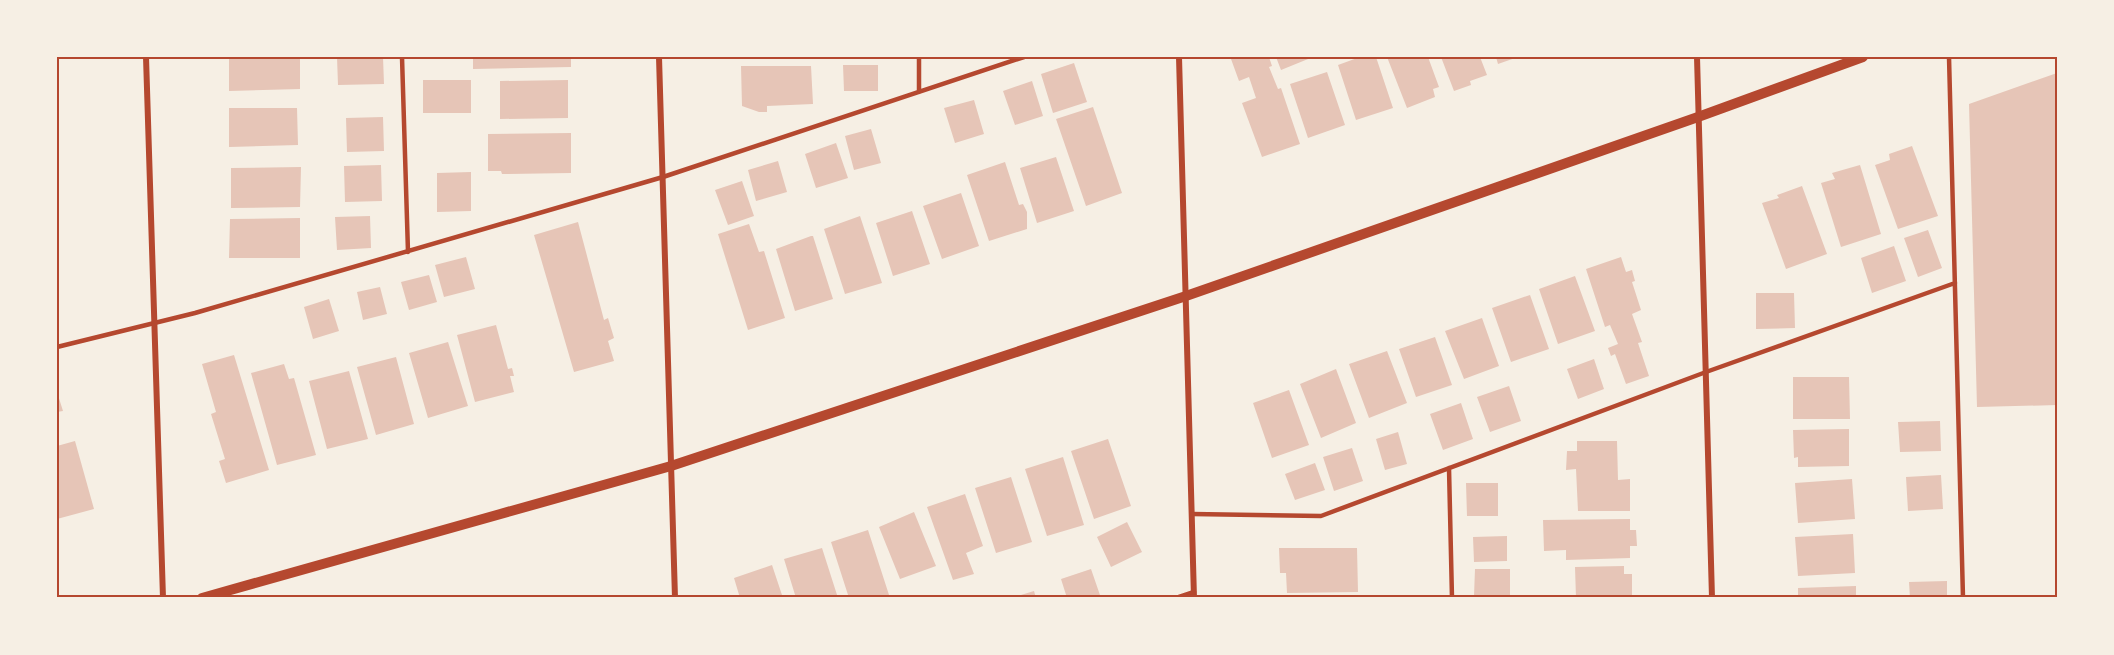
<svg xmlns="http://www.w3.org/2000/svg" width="2114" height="655" font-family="'DM Sans',sans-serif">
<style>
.building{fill:#e6c5b7}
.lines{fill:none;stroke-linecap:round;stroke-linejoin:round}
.service{stroke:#b5482f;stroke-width:4.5}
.minor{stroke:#b5482f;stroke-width:6}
.tertiary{stroke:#b5482f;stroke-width:10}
.neatline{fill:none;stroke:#b5482f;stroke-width:2}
</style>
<rect width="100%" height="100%" fill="#f6efe4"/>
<!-- building -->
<path class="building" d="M229,57H300V89L229,91Z
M337,57H383L384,84L338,85Z
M473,57H571V67L473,69Z
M1235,57H1269L1272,66L1269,67L1278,89L1281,88L1300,144L1262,157L1242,103L1256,98L1249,77L1239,81L1231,59Z
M1276,57H1313L1281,70Z
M1360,57H1376L1393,108L1356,120L1338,65Z
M1387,57H1428L1439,87L1433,89L1435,97L1407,108Z
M1441,57H1480L1487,75L1470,81L1471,85L1454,91Z
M1496,57H1518L1498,64Z
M1074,63L1087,102L1053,113L1041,74Z
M843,65H878V91H844Z
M741,66H811L813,104L767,106V112H759L742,106Z
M1327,72L1345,125L1308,138L1290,84Z
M2057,73V405L1977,407L1969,104Z
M423,80H471V113H423Z
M568,80V118L500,119V81Z
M1032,81L1043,116L1015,125L1003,91Z
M974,100L984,134L955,143L944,108Z
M1093,107L1122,193L1086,206L1056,119Z
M229,108H297L298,145L229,147Z
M383,117L384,151L347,152L346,118Z
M871,129L881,163L854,170L845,136Z
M571,133V173L502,174L501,171H488V134Z
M836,143L848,178L816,188L805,154Z
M1912,146L1938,216L1898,229L1875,165L1890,160L1889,154Z
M1056,157L1074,211L1037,223L1020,168Z
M778,161L787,192L756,201L748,170Z
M1005,162L1019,205L1023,204L1027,212V229L989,241L967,175Z
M381,165L382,201L345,202L344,166Z
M1860,165L1881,234L1841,247L1821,183L1835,179L1832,173Z
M301,167L300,207L231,208V168Z
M471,172V211L437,212V173Z
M742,181L754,216L728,225L715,190Z
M1802,186L1827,254L1786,269L1762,203L1779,198L1777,195Z
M961,193L979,246L942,259L923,206Z
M912,211L930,264L893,276L876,223Z
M370,216L371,248L337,250L335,217Z
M860,216L882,283L845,294L824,229Z
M300,218V258H229L230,219Z
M578,222L604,320L608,318L614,338L608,341L614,361L574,372L534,235Z
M749,224L759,252L764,251L785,318L748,330L718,234Z
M1928,230L1942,268L1918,277L1904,238Z
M811,236H813L833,299L795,311L776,249Z
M1894,246L1906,281L1872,293L1861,258Z
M466,257L475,289L444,297L435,265Z
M1621,257L1626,272L1632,270L1635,281L1632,282L1641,310L1632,314L1642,342L1638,343L1649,376L1626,384L1615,354L1611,356L1608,348L1618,344L1610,325L1605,327L1586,269Z
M429,275L437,302L409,310L401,282Z
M1575,276L1595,331L1558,344L1539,289Z
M380,287L387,314L363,320L357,292Z
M1756,293H1794L1795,328L1756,329Z
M1530,295L1549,349L1511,362L1492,308Z
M329,299L339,331L313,339L304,307Z
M1482,318L1499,366L1464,379L1445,331Z
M496,325L508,369L512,368L514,376H510L514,392L475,402L457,335Z
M1435,337L1452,385L1416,397L1399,349Z
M448,342L468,406L428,418L409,353Z
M1387,351L1407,403L1369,418L1349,364Z
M234,355L269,470L226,483L219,461L225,459L211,414L216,412L202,364Z
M396,357L414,424L376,435L357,367Z
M1594,359L1604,389L1578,399L1567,369Z
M284,364L289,379L294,378L316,455L277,465L251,373Z
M1336,369L1356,423L1321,438L1300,384Z
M349,371L368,439L327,449L309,381Z
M1793,377H1849L1850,419H1793Z
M1509,386L1521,421L1490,432L1477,397Z
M1289,390L1309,445L1272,458L1253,403Z
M57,392L63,411L57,412Z
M1461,403L1473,439L1443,450L1430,414Z
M1940,421L1941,451L1900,452L1898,422Z
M1849,429V466L1798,467V457L1794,458L1793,430Z
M1398,432L1407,464L1385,470L1376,439Z
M1108,439L1131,506L1094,519L1071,451Z
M75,441L94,509L57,519V446Z
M1577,441H1617L1618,480L1630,479V511H1578L1576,469L1566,470L1567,451H1577Z
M1352,448L1363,481L1334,491L1323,457Z
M1063,457L1084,525L1047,536L1025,469Z
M1315,463L1325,490L1295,500L1285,474Z
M1941,475L1943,509L1908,511L1906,477Z
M1011,477L1032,542L996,553L975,488Z
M1852,479L1855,519L1798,523L1795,483Z
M1466,483H1498V516H1467Z
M965,494L983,546L966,553L974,574L953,580L927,507Z
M914,512L936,566L900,579L879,527Z
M1630,519V530H1636L1637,546H1630V558L1566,560V550L1544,551L1543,520Z
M1127,522L1142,552L1111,567L1097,537Z
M868,530L890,598H849L831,542Z
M1853,534L1855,573L1798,576L1795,537Z
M1507,536V561L1474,562L1473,537Z
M822,548L838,598H796L784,559Z
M1279,548H1357L1358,592L1287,593L1286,573H1280Z
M772,565L783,598H740L734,578Z
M1624,566V574H1632V598H1576L1575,567Z
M1091,569L1101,598H1067L1061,579Z
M1475,569H1510V596H1474Z
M1947,581V598H1910L1909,582Z
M1856,586V598H1798V588Z
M1034,591L1036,598H1014V597Z"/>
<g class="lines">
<!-- service -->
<path class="service" d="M402,57L408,252
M919,57V92
M1949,57L1963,598
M57,347L195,313L663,177L1024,57
M1449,468L1452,598
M1192,514L1321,516L1706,372L1955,283
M1176,598L1194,592"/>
<!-- minor -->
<path class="minor" d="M146,57L163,598
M659,57L675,598
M1179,57L1194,598
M1697,57L1712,598"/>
<!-- tertiary -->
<path class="tertiary" d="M202,598L671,466L1186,296L1698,117L1863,57"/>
</g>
<!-- border -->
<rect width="2114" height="655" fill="none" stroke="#f6efe4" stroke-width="117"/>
<rect x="58" y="58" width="1998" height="538" class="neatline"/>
</svg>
